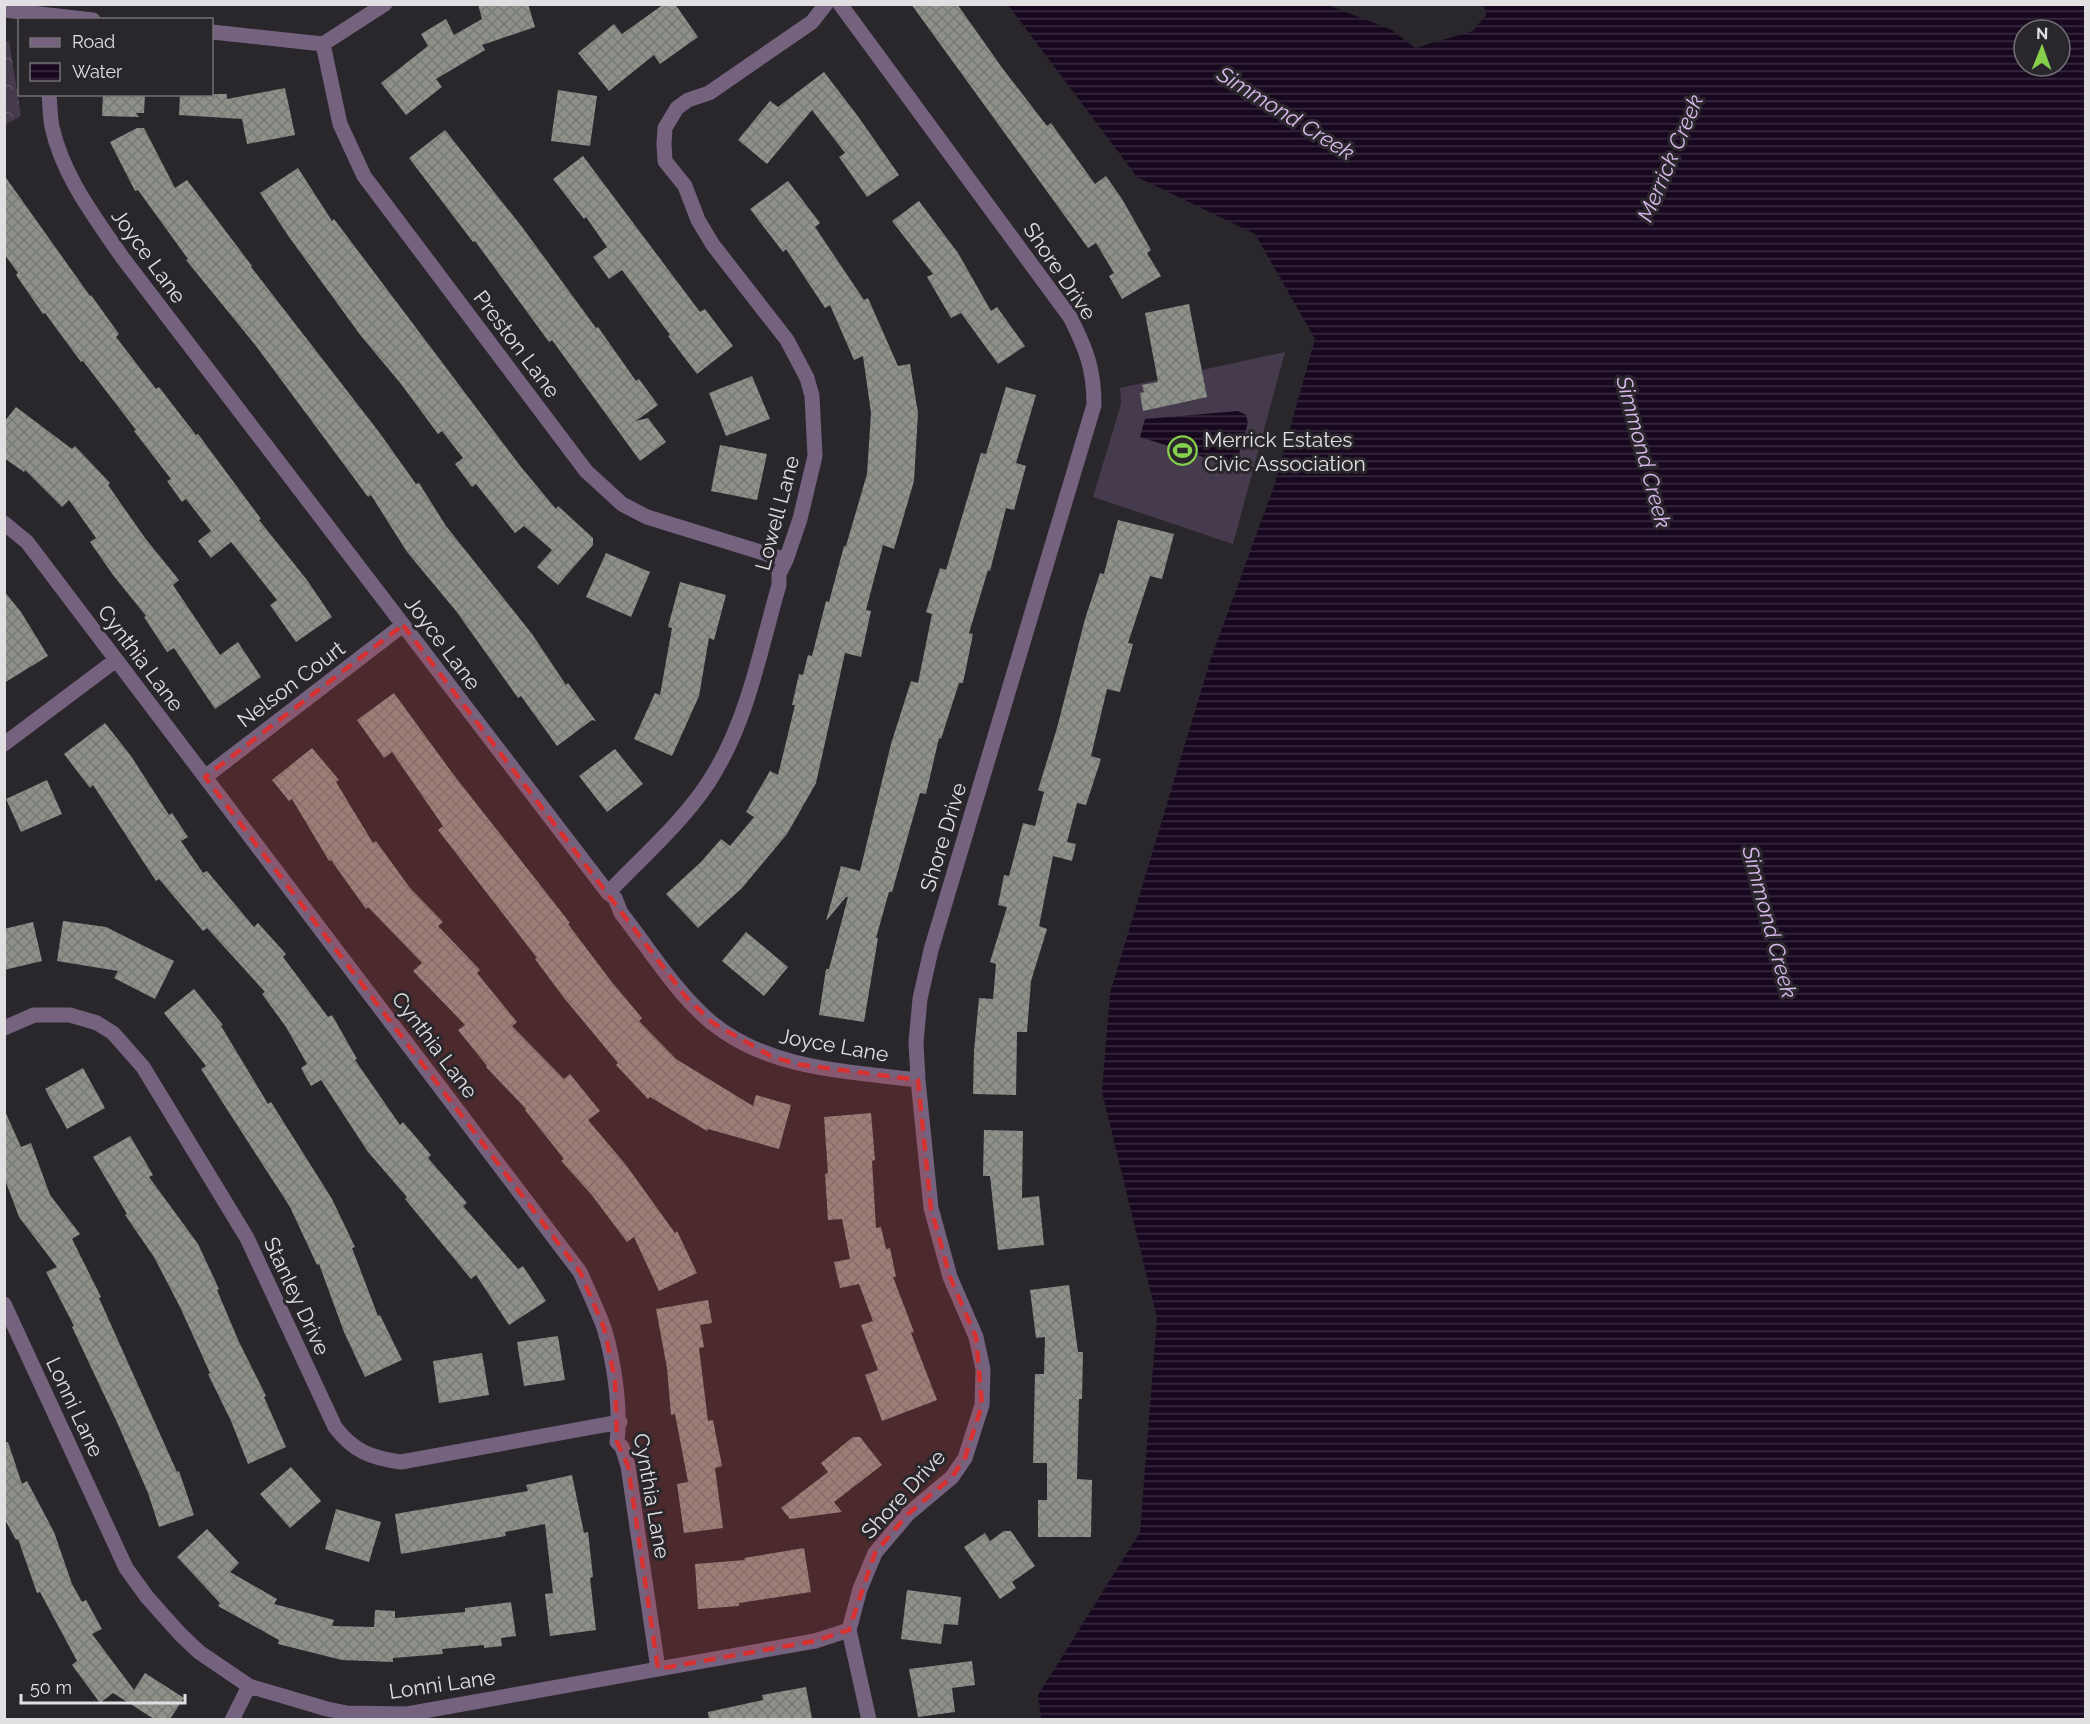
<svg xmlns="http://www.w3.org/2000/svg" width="2090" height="1724" font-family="Raleway,sans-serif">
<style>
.forest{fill:url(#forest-crowns)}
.pitch{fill:#463b4d}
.water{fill:url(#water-rules);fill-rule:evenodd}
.building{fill:url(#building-cross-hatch)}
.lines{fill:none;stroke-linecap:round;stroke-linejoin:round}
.street{stroke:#74627f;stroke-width:15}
.marked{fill:#d73131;fill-opacity:0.2;stroke:#d73131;stroke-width:4.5;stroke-dasharray:12 8;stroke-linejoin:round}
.labels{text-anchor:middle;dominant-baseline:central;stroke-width:6;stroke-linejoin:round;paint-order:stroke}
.street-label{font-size:21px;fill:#e1dfe2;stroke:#2a272c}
.poi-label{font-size:21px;fill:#e1dfe2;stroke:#2a272c;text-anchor:start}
.water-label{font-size:22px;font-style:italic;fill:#d8b9ed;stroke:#2a272c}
</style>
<defs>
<pattern id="forest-crowns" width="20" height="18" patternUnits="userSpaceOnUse" patternTransform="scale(1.5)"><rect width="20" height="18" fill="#463b4d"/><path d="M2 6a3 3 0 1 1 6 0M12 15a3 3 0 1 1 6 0" fill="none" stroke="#605766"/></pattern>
<pattern id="water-rules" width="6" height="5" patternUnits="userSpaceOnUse" patternTransform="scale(1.5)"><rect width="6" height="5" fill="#170820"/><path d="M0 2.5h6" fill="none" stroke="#382c40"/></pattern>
<pattern id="building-cross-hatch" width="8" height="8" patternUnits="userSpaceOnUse" patternTransform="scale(1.5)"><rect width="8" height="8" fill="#8d918a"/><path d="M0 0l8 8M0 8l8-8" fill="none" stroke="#777a75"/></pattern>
</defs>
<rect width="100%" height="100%" fill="#2a272c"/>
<!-- forest -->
<path class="forest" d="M5,41H9L21,116L5,125Z"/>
<!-- pitch -->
<path class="pitch" d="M1285,352L1233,544L1093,497L1121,404L1120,388Z"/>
<!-- water -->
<path class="water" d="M1008,5H1328L1392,30L1415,48L1473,31L1486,15L1484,5H2085L2086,472L2082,474L2086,476L2085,1719H1041L1038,1695L1140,1532L1157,1318L1102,1092L1110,993L1210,661L1274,486L1315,339L1255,234L1137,177ZM2024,30H2060V66H2024Z
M1238,411L1246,415L1248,423L1235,467L1140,437L1145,419Z"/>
<!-- building -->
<path class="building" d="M478,4H528L535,27L482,45L485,50L436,79L442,87L406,115L381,83L428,46L421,34L446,19L454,35L482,19Z
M664,4H675L698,37L660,64L654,55L609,91L578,53L614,24L622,34Z
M911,4H957L1003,69L1047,126L1051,123L1095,184L1106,176L1122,199L1151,250L1147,253L1161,276L1122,299L1109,276L1114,273L1096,243L1088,248Z
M824,72L857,115L899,175L867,197L839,157L845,153L812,110L767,164L738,140L770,101L778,107Z
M285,88L295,135L247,144L242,119L179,115L180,94H227V99Z
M558,90L597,96L590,146L551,141Z
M103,94H145L144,113H136L139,117L102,116Z
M137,128H144L175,188L187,180L252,266L251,267L379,432L416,484L419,483L446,526L532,634L566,685L568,683L596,721L592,720L557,746L521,696L518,698L456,611L407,552L371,495L368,497L256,346L186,260L188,259L138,190L135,191L110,142Z
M445,130L522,227L596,328L598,327L636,381L639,379L658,405L636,421L648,418L666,442L640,461L552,340L549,342L475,241L473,242L409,158Z
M583,156L700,312L705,309L733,346L697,374L668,336L670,335L622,270L609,279L593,257L607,247L586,217L584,219L553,179Z
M298,168L332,221L334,219L521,467L556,509L558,506L593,538V545L558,585L537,567L552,550L524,526L515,533L476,484L472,487L455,464L463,458L442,431L438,434L401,384L361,336L289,237L260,193Z
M4,175L90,296L91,295L119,334L116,337L156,389L159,387L196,435L198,434L261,519L259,520L307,580L332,617L296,642L270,605L277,600L231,542L211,558L198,541L211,531L186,499L182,502L167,481L171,479L134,431L136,430L83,361L81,362L45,313L43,314L16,275L18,273L4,254Z
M788,181L820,223L815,227L864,300L868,298L898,366L910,364L918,413L914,481L894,549L883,545L866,610L871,611L861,657L845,653L816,783L787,834L742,888L698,928L666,894L701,862L721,839L730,846L754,817L746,812L770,771L778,775L795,705H792L799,674L803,675L808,655L812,656L826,601L829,602L844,546H846L867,474L871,413L863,356L854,360L830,305L825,308L786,249L783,252L750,209Z
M919,201L958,253L991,311L997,307L1025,346L998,364L961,313L951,318L927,277L933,274L892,221Z
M1189,304L1207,397L1143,411L1140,393L1144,392L1142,385L1158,382L1145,313Z
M752,376L770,419L726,436L709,393Z
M1006,387L1036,395L1016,463L1026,466L1014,510L1006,508L990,571L988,570L969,633L973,634L963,683H959L941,739L939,738L926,794L920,793L892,892H889L876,938H878L864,1022L819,1015L826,969H829L848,897H846L826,921L841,866L860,871L891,744L911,681L918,683L932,614L926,612L940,568L946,570L981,453L986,454Z
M16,407L72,449L75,446L110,483L108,485L145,538L179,580L173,585L220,655L238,642L261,677L215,709L174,648L167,652L144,617L146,616L113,575L90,542L96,538L69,500L62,507L25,470L24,472L4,458V422Z
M720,445L767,454L757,500L711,491Z
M1118,520L1174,534L1162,579L1150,576L1128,643L1133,644L1120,692L1107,689L1091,756L1101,759L1086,805L1077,803L1067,842L1076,844L1072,861L1053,856L1039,926L1047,929L1031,981L1027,1032H1017L1016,1095L973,1094L974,1051L979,998L993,999L996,964L990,962L1007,907L998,905L1004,875L1009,876L1023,823L1035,826L1044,792L1038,790L1057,728L1085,619L1100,573L1104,574Z
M606,553L650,572L631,617L586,597Z
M680,582L726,595L714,640L709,638L699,696L672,756L634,739L655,693L660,695L672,628L668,627Z
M4,591L21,612L48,656L4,683Z
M394,693L453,774L570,923L568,924L611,981L642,1018L639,1021L676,1059L753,1106L756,1095L791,1105L779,1149L708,1129L707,1131L650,1097L648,1099L616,1065L618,1063L564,998L535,959L537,958L438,830L443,826L392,752L384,758L357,720Z
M105,723L131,756L169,815L172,813L188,837L181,841L203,873L207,871L254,927L258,923L286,954L283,957L328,1017L332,1015L357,1059L355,1060L400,1125L403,1122L431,1155L428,1158L467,1203L463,1206L518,1269L523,1266L546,1301L509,1325L476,1275L471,1279L405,1199L407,1197L368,1152L321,1080L311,1086L301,1068L307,1064L286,1027L262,994L265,992L207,928L203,931L159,879L156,881L93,785L90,788L64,754Z
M312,748L339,780L336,782L373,843L376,841L410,888L443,922L438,926L480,970L477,973L517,1022L512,1026L564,1079L570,1074L600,1111L588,1120L626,1165L675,1233L677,1231L697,1273L659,1291L634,1237L627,1242L591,1194L561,1161L564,1159L525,1110L526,1109L486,1067L487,1066L458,1030L465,1025L413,971L422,963L368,907L366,909L331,860L329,861L292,799L289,801L272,780Z
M615,749L643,784L607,812L579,776Z
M47,780L62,814L21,832L6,799Z
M63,921L106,927L174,961L155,999L114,978L118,971L57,961Z
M33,922L42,961L4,970V929Z
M746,932L788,967L764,996L722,961Z
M194,989L223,1025L221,1026L268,1104L271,1102L332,1199L355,1247L352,1248L378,1316L380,1315L402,1360L365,1377L344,1332L319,1264L317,1265L290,1207L201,1069L206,1066L164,1013Z
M83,1068L105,1108L67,1129L45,1089Z
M4,1109L21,1147L31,1143L50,1195L80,1234L72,1239L101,1297L99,1298L177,1472L179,1471L194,1515L159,1527L148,1493L116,1420L72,1327L74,1326L46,1272L57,1267L19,1217L4,1177Z
M871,1113L875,1160L872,1161L876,1228L881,1227L886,1249L890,1248L896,1277H893L914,1332L911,1333L937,1400L882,1421L865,1375L878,1370L861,1325L873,1321L859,1284L840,1288L834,1262L850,1259L842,1219L828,1220L825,1174L828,1173L824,1117Z
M984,1130L1023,1131L1022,1198L1039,1196L1044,1245L998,1250L990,1176H983Z
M130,1136L153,1175L149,1177L198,1244L219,1289L217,1290L239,1342L266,1396L264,1397L286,1447L248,1464L231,1421L208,1374L210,1373L180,1307L154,1257L125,1215L127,1214L93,1157Z
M1069,1285L1078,1352H1083L1082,1399H1079L1077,1479L1092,1480L1091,1537H1038V1500H1047V1463H1033L1035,1374H1044L1045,1337L1036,1338L1030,1290Z
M708,1300L712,1323L700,1325L704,1347L699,1348L708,1421L713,1420L722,1466L715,1468L723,1528L684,1533L677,1484L688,1482L675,1414L671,1415L667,1368L656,1309Z
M558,1336L565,1380L524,1386L517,1342Z
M482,1353L489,1395L439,1403L433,1361Z
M853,1437H860L882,1465L834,1502L842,1512L790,1519L781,1508L828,1472L821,1463Z
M8,1442L22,1484L27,1481L54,1532L72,1584L82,1602L86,1600L102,1629L92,1634L134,1690L145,1673L184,1698L170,1719H154L113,1693L100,1703L72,1665L77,1661L40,1592L37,1593L18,1539L16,1540L4,1518V1443Z
M291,1467L321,1501L290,1528L260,1494Z
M572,1475L584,1533L588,1532L593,1577L590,1578L596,1630L550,1636L545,1594L553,1593L545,1524L505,1532L506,1536L401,1554L395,1514L528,1491L526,1485Z
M336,1509L381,1522L369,1562L325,1549Z
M207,1529L239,1563L230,1572L277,1599L274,1604L334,1620L332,1626L374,1627L375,1610L395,1611V1618L465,1612V1608L511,1602L516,1636L501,1638L502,1646L484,1648V1645L442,1649L443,1654L393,1658V1662L342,1660L278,1644L279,1640L218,1606L220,1603L177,1557Z
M1004,1531H1011L1035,1566L1012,1582L1016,1588L1000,1599L964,1547L985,1533L990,1541Z
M804,1548L811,1592L739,1603V1606L698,1609L695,1564L745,1560L744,1558Z
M907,1590L961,1597L958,1625L944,1624L941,1644L901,1639Z
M972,1661L975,1685L952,1688L955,1712L918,1717L909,1669Z
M806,1687L812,1719H709L708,1712L763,1700L762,1695Z"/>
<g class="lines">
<!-- street -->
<path class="street" d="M840,4L1070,317C1086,349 1094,368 1094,405L931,950L920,999L916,1042L918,1080L931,1208L950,1277L976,1337L983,1369L982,1405L965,1458L952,1477L908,1514L875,1553L860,1589L849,1630L869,1720
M4,10L93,20
M212,32L323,44L385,4
M323,44L340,124L364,176L586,471L622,504L647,517L786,560
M49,94C50,105 50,117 52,127C63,176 94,216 122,257L608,893L615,898L621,913C650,950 676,993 712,1023C770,1070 848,1071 918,1080
M4,523L27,542L580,1272C588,1290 597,1309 604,1328C614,1360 621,1409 617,1442L622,1447L628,1466L658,1669
M4,744L116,660
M205,777L403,625
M608,893C644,855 691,815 716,770C749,714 761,647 779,585V574L786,560L800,519L815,456L812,396L807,378L787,340L713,245L698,220L685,186L665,161L664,144L665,128L677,108L688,100L709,93L812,22L826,4
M4,1028L34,1015H70L97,1023L113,1033L143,1067L247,1238L335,1427C353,1451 371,1458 401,1462L620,1422
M4,1304L126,1568L147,1597L180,1634L199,1652L249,1686L327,1709L347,1713L407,1714L815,1641L849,1630
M232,1720L249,1686"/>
</g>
<!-- marked area -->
<path class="marked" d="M403,625L686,997L713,1023L771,1056L796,1064L918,1080L931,1208L950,1277L976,1337L982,1405L965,1458L952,1477L908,1514L875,1553L849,1630L815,1641L658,1669L628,1466L617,1442L615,1380L604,1328L580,1272L205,777Z"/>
<!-- icons -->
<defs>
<symbol id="stadium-ring" viewBox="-11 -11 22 22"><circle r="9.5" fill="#2a272c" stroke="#85cf4c" stroke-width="1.5"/><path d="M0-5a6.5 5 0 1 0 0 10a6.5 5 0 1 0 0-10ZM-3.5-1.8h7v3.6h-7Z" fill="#85cf4c"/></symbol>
</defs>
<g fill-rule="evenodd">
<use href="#stadium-ring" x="1166" y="434" width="33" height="33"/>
</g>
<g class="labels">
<!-- street labels -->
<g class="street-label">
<text transform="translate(149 256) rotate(54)">Joyce Lane</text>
<text transform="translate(1060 271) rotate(56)">Shore Drive</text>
<text transform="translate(517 344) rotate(53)">Preston Lane</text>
<text transform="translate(777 513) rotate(-75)">Lowell Lane</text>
<text transform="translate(443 643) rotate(53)">Joyce Lane</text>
<text transform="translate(141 658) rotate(53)">Cynthia Lane</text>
<text transform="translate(291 684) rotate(-37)">Nelson Court</text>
<text transform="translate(943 837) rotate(-73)">Shore Drive</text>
<text transform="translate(435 1045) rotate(53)">Cynthia Lane</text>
<text transform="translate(834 1045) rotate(10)">Joyce Lane</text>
<text transform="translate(297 1296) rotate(65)">Stanley Drive</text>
<text transform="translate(75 1407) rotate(65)">Lonni Lane</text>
<text transform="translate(903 1494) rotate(-47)">Shore Drive</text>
<text transform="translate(652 1496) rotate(80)">Cynthia Lane</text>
<text transform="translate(442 1684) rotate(-8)">Lonni Lane</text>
</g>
<!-- poi labels -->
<g class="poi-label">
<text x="1204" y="439">Merrick Estates<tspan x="1204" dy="24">Civic Association</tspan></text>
</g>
<!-- water labels -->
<g class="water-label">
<text transform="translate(1286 113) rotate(32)">Simmond Creek</text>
<text transform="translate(1670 158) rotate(-67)">Merrick Creek</text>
<text transform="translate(1644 452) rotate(75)">Simmond Creek</text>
<text transform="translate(1770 922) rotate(75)">Simmond Creek</text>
</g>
</g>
<!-- border -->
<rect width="2090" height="1724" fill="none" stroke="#e1dfe2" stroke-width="12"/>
<!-- legend -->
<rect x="18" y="18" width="195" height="78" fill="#2a272c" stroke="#737175" stroke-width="1.5"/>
<rect x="30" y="38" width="30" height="9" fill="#74627f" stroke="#737175" stroke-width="1.5"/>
<text x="72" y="48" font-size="18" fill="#e1dfe2">Road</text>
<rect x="30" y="63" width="30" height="18" fill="url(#water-rules)" stroke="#737175" stroke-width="1.5"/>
<text x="72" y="78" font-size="18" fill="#e1dfe2">Water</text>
<!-- north arrow -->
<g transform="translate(2042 48) rotate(1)"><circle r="28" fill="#2a272c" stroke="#737175" stroke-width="1.5"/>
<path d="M0-4.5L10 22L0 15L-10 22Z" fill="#85cf4c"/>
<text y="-9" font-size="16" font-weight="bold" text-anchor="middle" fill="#e1dfe2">N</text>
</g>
<!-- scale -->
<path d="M21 1694v9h164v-9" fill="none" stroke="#e1dfe2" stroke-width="3"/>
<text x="30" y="1694" font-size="18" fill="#e1dfe2" stroke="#2a272c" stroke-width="4.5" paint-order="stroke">50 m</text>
</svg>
